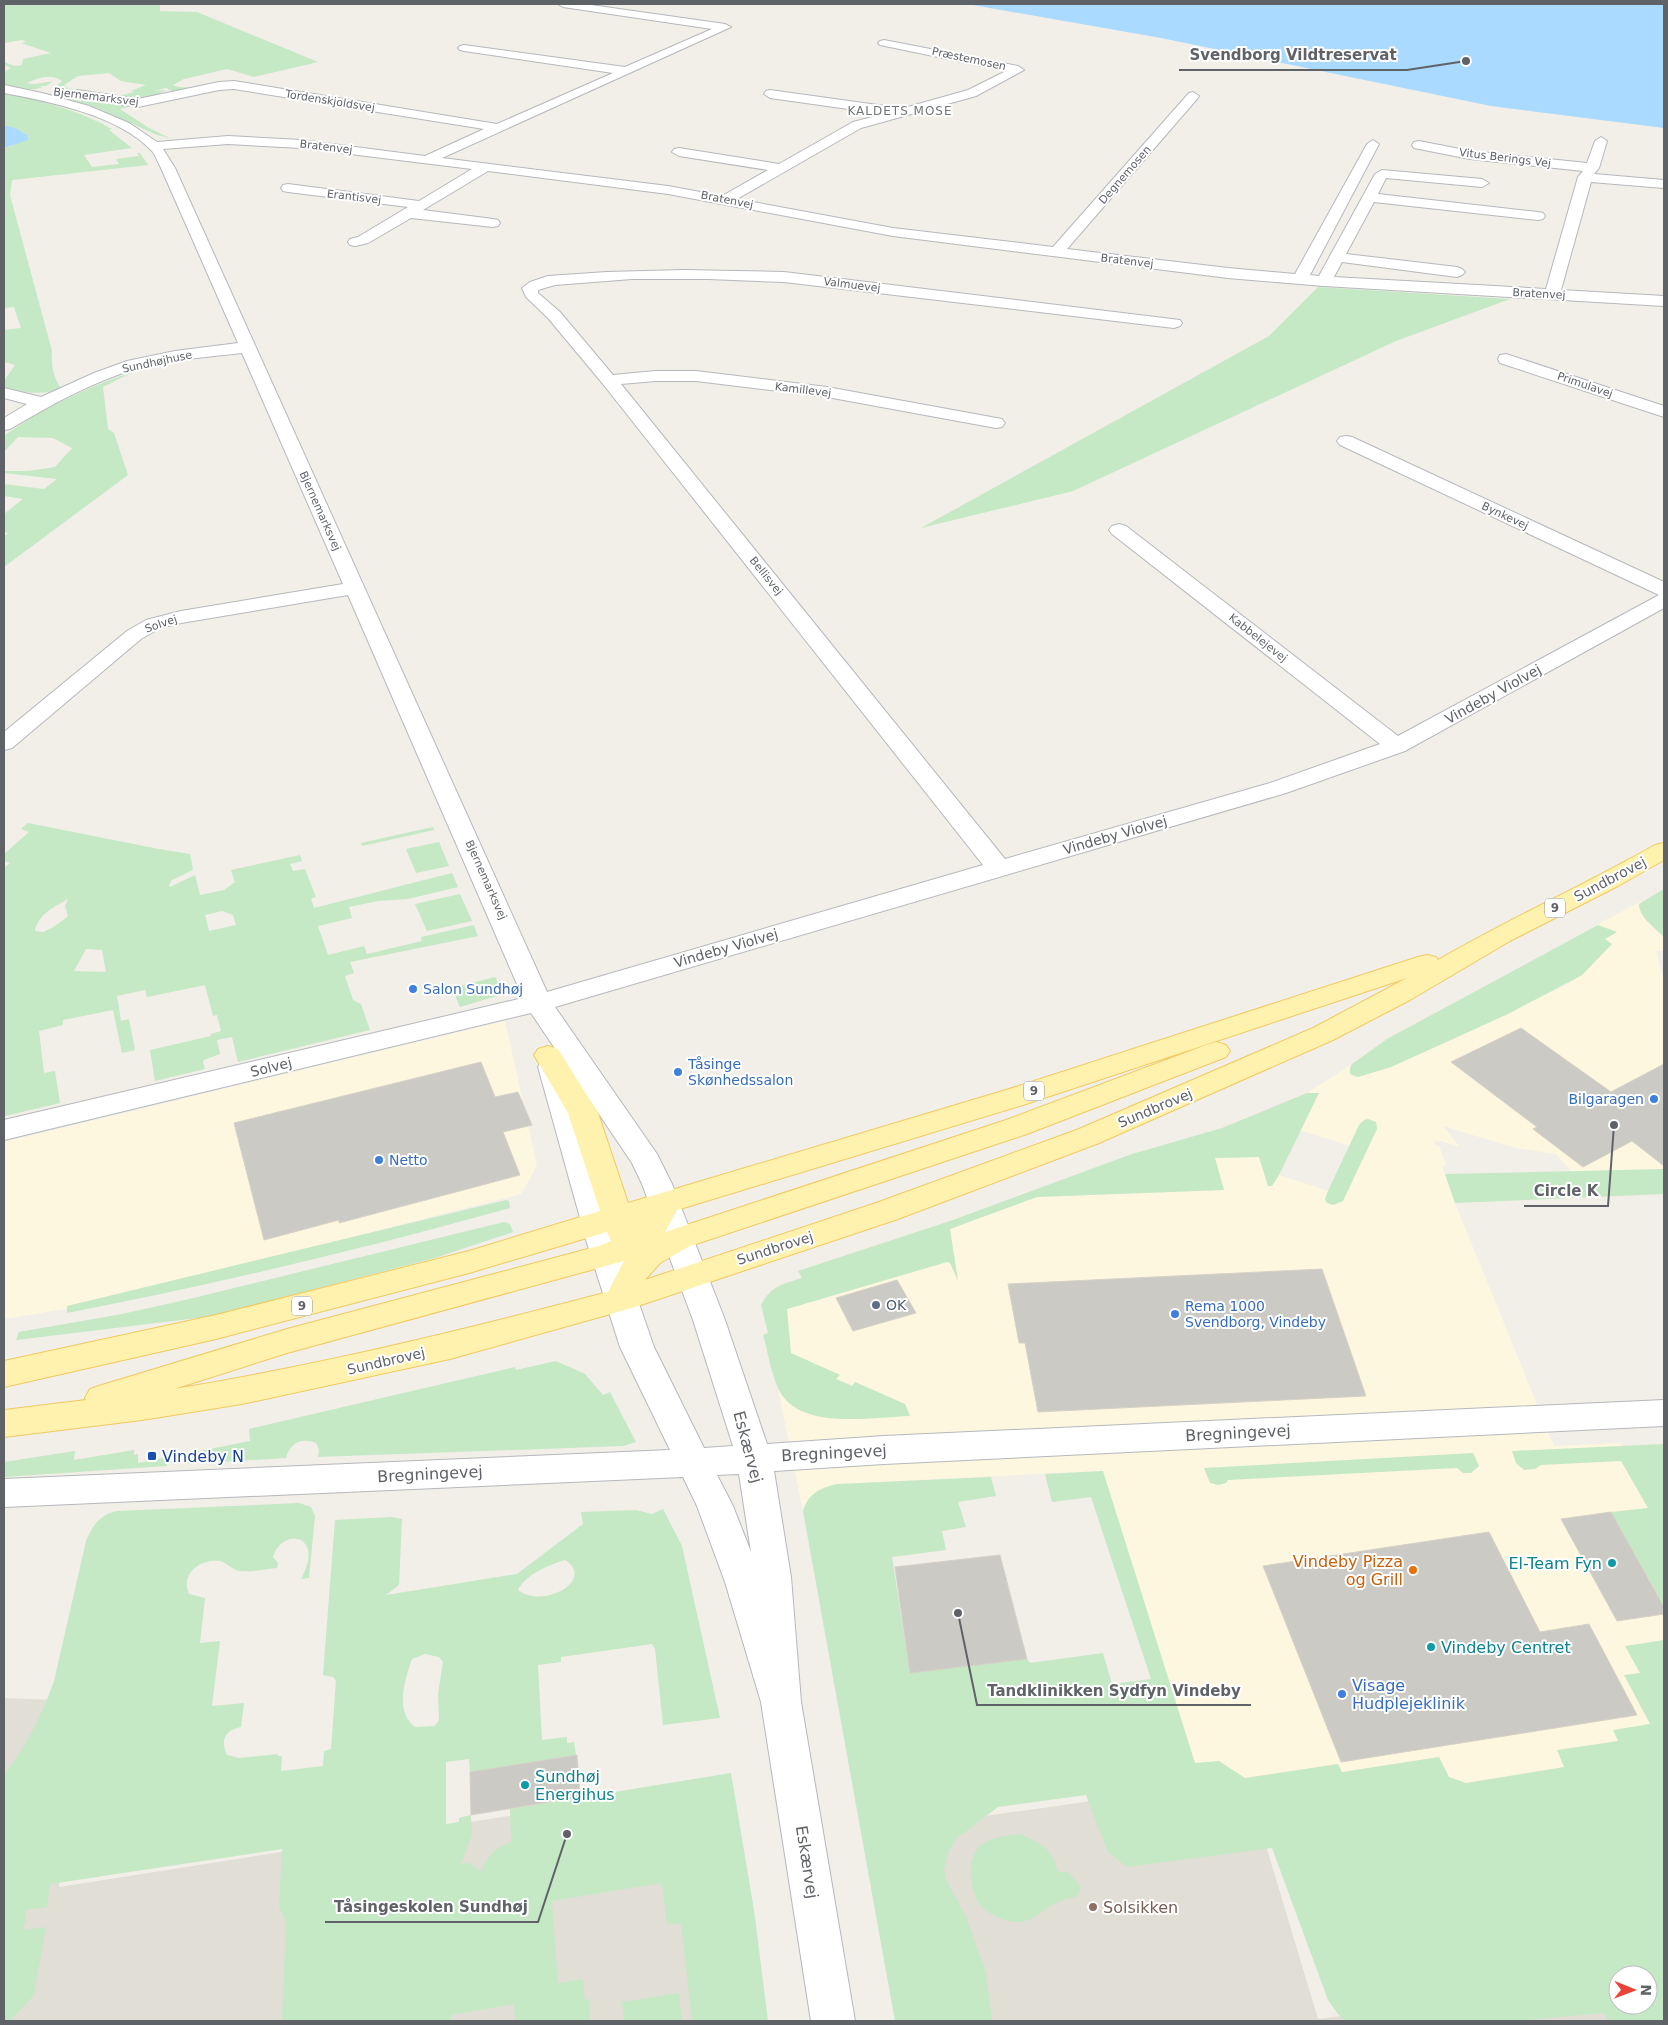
<svg xmlns="http://www.w3.org/2000/svg" width="1668" height="2025" font-family="'DejaVu Sans',sans-serif">
<style>
.commercial{fill:#fef7e0}
.education{fill:#e1ded6}
.green{fill:#c5e8c5;fill-rule:evenodd}
.water{fill:#aadaff}
.building{fill:#cccac5;stroke:#d6d1c6}
.lines{fill:none;stroke-linecap:round;stroke-linejoin:round}
.minor-casing{stroke:#b5b8bc;stroke-width:2}
.major-casing{stroke:#f2c960;stroke-width:2}
.minor{fill:#fff;fill-rule:evenodd}
.major{fill:#fff2af;fill-rule:evenodd}
.shop-dot{fill:#3f7fe0;stroke:#fff;stroke-width:2}
.service-dot{fill:#5c6f8a;stroke:#fff;stroke-width:2}
.transit-dot{fill:#1a4fb4;stroke:#fff;stroke-width:2}
.culture-dot{fill:#0f9aa8;stroke:#fff;stroke-width:2}
.food-dot{fill:#e8710a;stroke:#fff;stroke-width:2}
.education-dot{fill:#8d6e63;stroke:#fff;stroke-width:2}
.labels{text-anchor:middle;dominant-baseline:central;stroke-width:4;stroke-linejoin:round;paint-order:stroke}
.far-street-label{font-size:11px;fill:#5f6368;stroke:#fff}
.far-neighbourhood-label{font-size:12px;letter-spacing:1px;fill:#70757a;stroke:#fff}
.shield{fill:#fff;stroke:#8f9295;stroke-width:1}
.shield-label{font-size:12px;font-weight:bold;fill:#5f6368}
.street-label{font-size:14px;fill:#5f6368;stroke:#fff}
.shop-label{font-size:14px;fill:#366cbe;stroke:#fff;text-anchor:start}
.service-label{font-size:14px;fill:#4e5e75;stroke:#fff;text-anchor:start}
.near-street-label{font-size:16px;fill:#5f6368;stroke:#fff}
.near-transit-label{font-size:16px;fill:#164399;stroke:#fff;text-anchor:start}
.near-food-label{font-size:16px;fill:#c56008;stroke:#fff;text-anchor:end}
.near-culture-label{font-size:16px;fill:#0d838f;stroke:#fff;text-anchor:start}
.near-shop-label{font-size:16px;fill:#366cbe;stroke:#fff;text-anchor:start}
.near-education-label{font-size:16px;fill:#785e54;stroke:#fff;text-anchor:start}
.leader{fill:none;stroke:#5f6368;stroke-width:2}
.callout-dot{fill:#5f6368;stroke:#fff;stroke-width:2}
.callout-label{font-size:15px;text-anchor:middle;font-weight:bold;fill:#5f6368;stroke:#fff;stroke-width:4;stroke-linejoin:round;paint-order:stroke}
</style>
<rect width="100%" height="100%" fill="#f1efe8"/>
<!-- commercial -->
<path class="commercial" d="M1642,901L1639,905L1642,915L1664,937V951H1656L1664,982V1169L1573,1173L1556,1154L1516,1148L1443,1126L1460,1147L1441,1141L1434,1142L1435,1145L1439,1146L1446,1165L1442,1166L1455,1203L1554,1446L1620,1443L1656,1513L1664,1594L1662,1729L1573,1774L1461,1790L1196,1799L1098,1471L838,1484L818,1490L810,1497L803,1511L778,1389L793,1406L819,1417L910,1415L905,1404L836,1379L839,1375L790,1353L787,1309L947,1262L950,1263L958,1278L949,1229L1037,1197L1223,1190L1215,1158L1259,1157L1268,1186H1272L1279,1175L1328,1191L1326,1196L1343,1201L1377,1125L1361,1122L1350,1146L1300,1130L1318,1094L1307,1093L1352,1064L1350,1068L1353,1076L1358,1077L1391,1067L1452,1040L1564,986L1582,975L1612,944L1605,939L1598,925L1594,926Z
M505,1021L537,1166L521,1194L82,1306L4,1319V1142Z"/>
<!-- education -->
<path class="education" d="M4,1698L77,1701L59,1887L731,1781L762,2021H4Z
M1141,1794L1261,1829L1318,2019L1602,1983L1617,2021H926L886,1830Z"/>
<!-- green -->
<path class="green" d="M4,4H160V11L197,12L318,62L254,77L227,69L184,79L173,85C181,89 189,86 198,88L172,91L166,88L154,91L167,90L159,93L164,95L149,100L111,98L134,92L131,91L146,85L121,81L109,73L78,76L64,85L67,88L97,93L95,94L53,89L62,81C51,73 38,78 27,83C38,86 46,81 52,82L46,86H38L43,87C31,92 17,88 4,85V72L11,68L4,65V62L15,66L22,65L23,59L51,53L21,43L27,42L22,40L4,43Z
M4,93C42,101 78,110 112,129L109,130L132,148L84,155L92,167L119,164L116,159L139,156L137,153H140L148,165L12,180L10,195L52,351C51,363 53,376 60,387L63,388C41,396 26,393 4,387V381L15,365L4,362V330L21,328L14,307L4,308V148L12,146L27,135L15,128L4,125Z
M45,93L131,106L120,109L149,128L170,138L157,135L95,107Z
M1318,287L1510,299L1396,341L1073,491L921,528L1269,336Z
M158,365L131,373L103,387L108,429L114,433L128,475L4,567V536L8,533L4,532V514L23,499L4,496V484L44,489L57,479L4,473V471H28L55,467L72,448L53,438L18,437L4,452V436C46,405 108,377 158,365Z
M28,823L159,849L190,854L193,870L172,880L169,885L170,887L195,875L200,895L224,890L235,882L231,870L300,855L302,861L290,864L293,871L305,869L316,897L311,899L314,908L452,873L458,887L408,899L378,901L349,907L352,918L318,926L328,955L364,946L367,954L422,941L421,937L474,925L478,936L350,962L354,973L345,976L353,1000L361,1004L370,1030L238,1062L232,1037L217,1040L220,1054L204,1060L203,1062L205,1069L155,1081L150,1050L211,1036V1034L221,1031L217,1015L213,1016L205,985L147,997L145,990L117,996L121,1021L129,1019L135,1050L122,1053L113,1010L63,1020V1025L39,1031L44,1073L55,1071L60,1103L5,1116L4,868L10,863L4,861V854L29,832L21,829ZM68,899L65,906L68,916C63,921 49,930 43,932L35,931C38,914 54,907 68,899ZM222,911L233,915L236,925L209,931L205,915ZM86,949L102,950L106,972L74,971Z
M433,827L434,830L362,846L361,843Z
M439,842L449,866L416,873L406,849Z
M1664,889V937C1655,928 1639,917 1639,904Z
M460,894L472,921L427,931L415,904Z
M1598,925L1617,932L1605,939L1612,944L1582,975L1508,1014L1391,1067L1358,1077L1350,1074V1068L1352,1064L1387,1039Z
M495,977L501,989L500,995L460,1007L452,988Z
M1307,1093H1319L1279,1175L1272,1186H1268L1259,1157L1215,1158L1224,1190L1037,1197L950,1229L958,1281L950,1263L947,1262L787,1309L791,1353L840,1375L836,1379L852,1386L855,1382L905,1404L910,1416C873,1417 799,1431 779,1390C771,1374 768,1352 763,1335L768,1333L761,1305C771,1286 783,1284 802,1278L798,1271L953,1220L1129,1155L1222,1128Z
M1368,1119L1376,1122L1377,1129L1343,1201L1333,1205L1327,1203L1325,1199L1328,1191L1359,1125L1364,1120Z
M1664,1169V1194L1455,1203L1445,1174Z
M506,1200L509,1201L510,1208C364,1249 216,1284 67,1313V1306Z
M504,1222L510,1224L513,1232L435,1258L206,1317L16,1340L19,1332L122,1314L185,1300Z
M556,1361L585,1374L603,1395L610,1392L636,1442L623,1446L318,1457L319,1450L316,1443C301,1437 290,1443 286,1458L184,1464V1454L250,1441L249,1429L515,1367L516,1370Z
M1664,1444V1606L1611,1512L1648,1508L1621,1461L1541,1465L1535,1469L1524,1470L1516,1463L1512,1451Z
M134,1450V1455L138,1454V1463L167,1457V1466L4,1477V1462L75,1451L74,1460Z
M1473,1453L1479,1466L1471,1473H1463L1457,1468L1228,1480L1226,1483L1218,1485L1210,1483L1204,1468Z
M1103,1471L1195,1763L1219,1761L1245,1778L1338,1764L1342,1772L1439,1757L1449,1777L1466,1783L1564,1767L1557,1750L1618,1741L1613,1730L1650,1724L1624,1675L1640,1673L1625,1646L1664,1640V2021H1608L1604,2013L1515,2021H1346L1338,2014L1328,2000L1272,1848L1127,1867L1108,1852L1086,1795L998,1807L957,1838L949,1851L944,1869L946,1879L967,1919L986,1973L992,2021H895L803,1511C808,1494 821,1487 838,1484L991,1477L996,1496L958,1502L966,1527L942,1531L946,1550L892,1557L910,1673L1027,1659L1030,1663L1103,1653L1112,1684L1151,1679L1091,1497L1052,1502L1045,1474ZM1618,1975H1648V2005H1618Z
M299,1503L311,1507L315,1516L309,1578L301,1579C326,1534 282,1526 273,1557L278,1563L277,1568C266,1569 253,1572 241,1571C233,1571 228,1563 220,1561C200,1558 180,1574 189,1594L205,1598L200,1643L220,1641L212,1706L244,1703L241,1727C225,1730 220,1740 227,1755L239,1758L278,1754V1756H282L281,1771L323,1766L324,1751L331,1749L336,1681L333,1677L323,1675L335,1520L392,1517L402,1519L399,1585L386,1595L517,1574L583,1524L581,1512L636,1510L652,1514L663,1509L682,1546L720,1718L663,1725L655,1649L652,1644L561,1657V1662L538,1665L542,1740L567,1737V1743L574,1742L576,1755L470,1772L469,1759L446,1762V1824L459,1822V1818L471,1815L472,1835L461,1864L469,1863L482,1872C485,1857 497,1847 511,1842L510,1809L731,1773L754,1910L768,2021H692L681,1923L667,1925L662,1883L552,1901L558,1983L583,1979L585,2000L589,1999L590,2020L515,2021L514,2004L451,2015V2021H282L286,1922L279,1906L282,1849L50,1884L47,1907L26,1910V1920L23,1930L46,1927L34,1995L10,2021H4V1774C27,1746 42,1715 54,1681L86,1541C93,1525 99,1515 117,1511ZM565,1560C596,1579 544,1610 518,1590C526,1574 549,1565 565,1560ZM425,1654L439,1657L443,1662L438,1694L439,1721L434,1726L415,1727C394,1711 405,1680 412,1659Z
M1020,1834C1042,1843 1051,1848 1058,1872H1068L1081,1887L1077,1896C1071,1899 1062,1899 1056,1903C1042,1910 1033,1923 1015,1922C1005,1921 992,1916 984,1909C970,1898 965,1859 980,1846C991,1837 1006,1836 1020,1834Z
M679,1993L682,2021H624L622,2002Z"/>
<!-- water -->
<path class="water" d="M967,4H1664V128L1491,106L1161,38Z
M4,125L15,128L27,135L28,140L4,148Z"/>
<!-- building -->
<path class="building" d="M1521,1028L1611,1092L1664,1064V1166L1632,1141L1583,1167L1533,1129L1537,1127L1451,1062Z
M481,1062L495,1097L518,1092L532,1125L503,1132L520,1175L339,1223V1220L264,1240L234,1123Z
M1322,1269L1366,1396L1038,1412L1025,1343H1019L1008,1284Z
M897,1280L916,1313L853,1331L836,1298Z
M1611,1512L1664,1607V1614L1617,1621L1561,1519Z
M1489,1532L1540,1632L1589,1624L1637,1715L1341,1762L1263,1566Z
M1000,1555L1027,1659L910,1673L895,1567Z
M577,1755L580,1797L471,1815L470,1772Z"/>
<g class="lines">
<defs>
<path id="minor" d="M558,4H584L725,24L731,27L442,158L668,186L722,196L768,170L679,156L672,152L674,149L679,148L779,164L853,122L884,114L770,98L764,94L766,91L770,90L892,107L897,110L968,90L1006,71L880,45L878,43L880,41L884,40L1018,66L1024,70L976,96L861,128L737,199L893,228L1053,247L1189,93L1193,92L1199,96L1197,99L1067,249L1228,268L1295,274L1367,144L1373,140L1379,144L1310,275L1319,276L1375,174L1382,170L1482,179L1489,183L1482,187L1386,178L1378,194L1538,212L1543,213L1545,216L1543,219L1538,220L1374,202L1346,254L1457,267L1462,269L1465,272L1462,275L1457,277L1342,262L1334,277L1546,289L1578,177L1583,171L1470,159L1414,148L1412,145L1414,142L1419,141L1470,151L1587,163L1595,141L1601,137L1607,141L1599,168L1594,174L1664,180V188L1591,182L1561,290L1664,296V306L1324,286L1228,278L893,236L668,194L488,171L423,210L493,219L498,220L500,223L498,226L493,227L411,218L368,243L355,246L350,245L348,242L350,239L358,237L408,207L288,192L283,191L281,188L283,185L288,184L419,201L472,169L301,148L228,144L163,149L175,168L547,992L983,865L603,384L548,318L526,297L522,288L530,282L548,276L607,272L683,270L784,272L1180,320L1182,323L1180,326L1174,328L784,282L708,279H632L555,285L538,290V293L560,312L613,375L655,371H696L827,387L1002,419L1005,423L1002,427L996,428L827,397L696,381H655L621,384L1005,859L1270,783L1380,744L1112,534L1109,530L1112,526L1119,524L1126,526L1398,736L1659,595L1340,445L1337,441L1340,437L1346,436L1352,437L1664,582V608L1405,751L1286,793L555,1007L657,1154L672,1184L725,1320L767,1444L884,1436L1664,1400V1426L884,1464L774,1471L791,1577L801,1702L855,2021H811L761,1702L725,1582L697,1506L683,1477L4,1507V1479L670,1450L620,1347L587,1243L538,1067L542,1060L552,1058L562,1060L566,1067L618,1243L654,1347L704,1448L733,1446L693,1320L642,1184L632,1163L531,1013L4,1140V1120L523,998L348,595L181,623L160,628L141,639L12,748L4,750V732L127,631L146,620L181,611L343,584L242,353C208,357 173,359 139,368C93,381 51,405 10,429L4,430V418L27,404L4,398V388L41,397L94,373L127,361L175,351L238,343L161,168C158,163 156,156 152,151C118,115 51,102 4,93V85L42,93L89,106L129,123L157,142L228,136L301,140L425,156L484,129L234,89L219,90L138,107L77,98L71,94L77,90L138,99L219,82L234,81L497,124L613,73L464,51L460,50L458,48L460,46L464,45L625,67L712,29L563,7ZM739,1474L751,1552L733,1506L717,1475Z
M1506,354L1664,406V417L1500,363L1498,359L1500,355Z"/>
<path id="major" d="M1664,843V860L1618,886L1510,941L1410,1000L1333,1040L1099,1143L898,1219L632,1308L450,1359L242,1404L142,1420L4,1437V1410L86,1400L85,1398L90,1389L102,1385L287,1329L599,1246L611,1241L607,1232L469,1273L216,1339L4,1387V1361L216,1315L469,1251L600,1211L568,1113L534,1055L538,1049L548,1046L558,1049L598,1113L628,1203L1006,1090L1418,957L1427,955L1436,957L1438,960C1509,919 1584,885 1655,845ZM1407,978L1313,1028L1079,1129L876,1203L645,1280L660,1263L690,1246L1027,1134L1226,1057L1230,1051L1226,1045L1216,1042L1206,1045L1006,1120L665,1232L677,1210L1026,1104ZM624,1261L608,1292C464,1330 321,1365 174,1389L287,1353Z"/>
</defs>
<!-- minor casing -->
<use href="#minor" class="minor-casing"/>
<!-- major casing -->
<use href="#major" class="major-casing"/>
<!-- minor -->
<use href="#minor" class="minor"/>
<!-- major -->
<use href="#major" class="major"/>
</g>
<!-- markers -->
<g class="shop-dot">
<circle cx="413" cy="989" r="5"/>
<circle cx="678" cy="1072" r="5"/>
<circle cx="1654" cy="1099" r="5"/>
<circle cx="379" cy="1160" r="5"/>
<circle cx="1175" cy="1314" r="5"/>
<circle cx="1342" cy="1694" r="5"/>
</g>
<circle class="service-dot" cx="876" cy="1305" r="5"/>
<rect class="transit-dot" x="147" y="1451" width="10" height="10" rx="2.5"/>
<g class="culture-dot">
<circle cx="1612" cy="1563" r="5"/>
<circle cx="1431" cy="1647" r="5"/>
<circle cx="525" cy="1785" r="5"/>
</g>
<circle class="food-dot" cx="1413" cy="1570" r="5"/>
<circle class="education-dot" cx="1093" cy="1907" r="5"/>
<g class="labels">
<!-- far-street labels -->
<g class="far-street-label">
<text transform="translate(969 59) rotate(12)">Præstemosen</text>
<text transform="translate(96 97) rotate(7)">Bjernemarksvej</text>
<text transform="translate(330 101) rotate(9)">Tordenskjoldsvej</text>
<text transform="translate(326 147) rotate(7)">Bratenvej</text>
<text transform="translate(1505 158) rotate(7)">Vitus Berings Vej</text>
<text transform="translate(1125 175) rotate(-49)">Degnemosen</text>
<text transform="translate(354 197) rotate(7)">Erantisvej</text>
<text transform="translate(727 200) rotate(11)">Bratenvej</text>
<text transform="translate(1127 261) rotate(7)">Bratenvej</text>
<text transform="translate(852 285) rotate(7)">Valmuevej</text>
<text transform="translate(1539 294) rotate(3)">Bratenvej</text>
<text transform="translate(157 362) rotate(-12)">Sundhøjhuse</text>
<text transform="translate(1585 385) rotate(19)">Primulavej</text>
<text transform="translate(803 390) rotate(7)">Kamillevej</text>
<text transform="translate(320 511) rotate(66)">Bjernemarksvej</text>
<text transform="translate(1505 516) rotate(25)">Bynkevej</text>
<text transform="translate(766 576) rotate(51)">Bellisvej</text>
<text transform="translate(161 624) rotate(-19)">Solvej</text>
<text transform="translate(1258 638) rotate(38)">Kabbelejevej</text>
<text transform="translate(486 880) rotate(66)">Bjernemarksvej</text>
</g>
<!-- far-neighbourhood labels -->
<g class="far-neighbourhood-label">
<text x="900" y="111">KALDETS MOSE</text>
</g>
<!-- shield labels -->
<g class="shield">
<rect x="1545" y="898.5" width="20" height="19" rx="4"/>
<rect x="1024" y="1081.5" width="20" height="19" rx="4"/>
<rect x="292" y="1296.5" width="20" height="19" rx="4"/>
</g>
<g class="shield-label">
<text x="1555" y="908">9</text>
<text x="1034" y="1091">9</text>
<text x="302" y="1306">9</text>
</g>
<!-- street labels -->
<g class="street-label">
<text transform="translate(1493 694) rotate(-29)">Vindeby Violvej</text>
<text transform="translate(1115 835) rotate(-16)">Vindeby Violvej</text>
<text transform="translate(1610 879) rotate(-28)">Sundbrovej</text>
<text transform="translate(726 948) rotate(-16)">Vindeby Violvej</text>
<text transform="translate(271 1067) rotate(-14)">Solvej</text>
<text transform="translate(1155 1108) rotate(-23)">Sundbrovej</text>
<text transform="translate(775 1248) rotate(-18)">Sundbrovej</text>
<text transform="translate(386 1361) rotate(-13)">Sundbrovej</text>
</g>
<!-- shop labels -->
<g class="shop-label">
<text x="423" y="989">Salon Sundhøj</text>
<text x="688" y="1064">Tåsinge<tspan x="688" dy="16">Skønhedssalon</tspan></text>
<text x="1644" y="1099" text-anchor="end">Bilgaragen</text>
<text x="389" y="1160">Netto</text>
<text x="1185" y="1306">Rema 1000<tspan x="1185" dy="16">Svendborg, Vindeby</tspan></text>
</g>
<!-- service labels -->
<g class="service-label">
<text x="886" y="1305">OK</text>
</g>
<!-- near-street labels -->
<g class="near-street-label">
<text transform="translate(1238 1433) rotate(-3)">Bregningevej</text>
<text transform="translate(748 1447) rotate(75)">Eskærvej</text>
<text transform="translate(834 1453) rotate(-3)">Bregningevej</text>
<text transform="translate(430 1474) rotate(-3)">Bregningevej</text>
<text transform="translate(807 1862) rotate(81)">Eskærvej</text>
</g>
<!-- near-transit labels -->
<g class="near-transit-label">
<text x="162" y="1456">Vindeby N</text>
</g>
<!-- near-food labels -->
<g class="near-food-label">
<text x="1403" y="1561">Vindeby Pizza<tspan x="1403" dy="18">og Grill</tspan></text>
</g>
<!-- near-culture labels -->
<g class="near-culture-label">
<text x="1602" y="1563" text-anchor="end">El-Team Fyn</text>
<text x="1441" y="1647">Vindeby Centret</text>
<text x="535" y="1776">Sundhøj<tspan x="535" dy="18">Energihus</tspan></text>
</g>
<!-- near-shop labels -->
<g class="near-shop-label">
<text x="1352" y="1685">Visage<tspan x="1352" dy="18">Hudplejeklinik</tspan></text>
</g>
<!-- near-education labels -->
<g class="near-education-label">
<text x="1103" y="1907">Solsikken</text>
</g>
</g>
<!-- callouts -->
<path class="leader" d="M1466 61L1407 70H1179M1614 1125L1608 1206H1524M958 1613L977 1705H1251M567 1834L538 1922H325"/>
<g class="callout-dot">
<circle cx="1466" cy="61" r="5"/>
<circle cx="1614" cy="1125" r="5"/>
<circle cx="958" cy="1613" r="5"/>
<circle cx="567" cy="1834" r="5"/>
</g>
<g class="callout-label">
<text x="1293" y="60">Svendborg Vildtreservat</text>
<text x="1566" y="1196">Circle K</text>
<text x="1114" y="1696">Tandklinikken Sydfyn Vindeby</text>
<text x="431" y="1912">Tåsingeskolen Sundhøj</text>
</g>
<!-- border -->
<rect width="1668" height="2025" fill="none" stroke="#5f6368" stroke-width="10"/>
<!-- north arrow -->
<g transform="translate(1633 1990) rotate(91)"><circle r="24" fill="#ffffff" stroke="#bfc1c3"/>
<path d="M0-4L9 19L0 12L-9 19Z" fill="#ea4335"/>
<text y="-8" font-size="14" font-weight="bold" text-anchor="middle" fill="#5f6368">N</text>
</g>
</svg>
